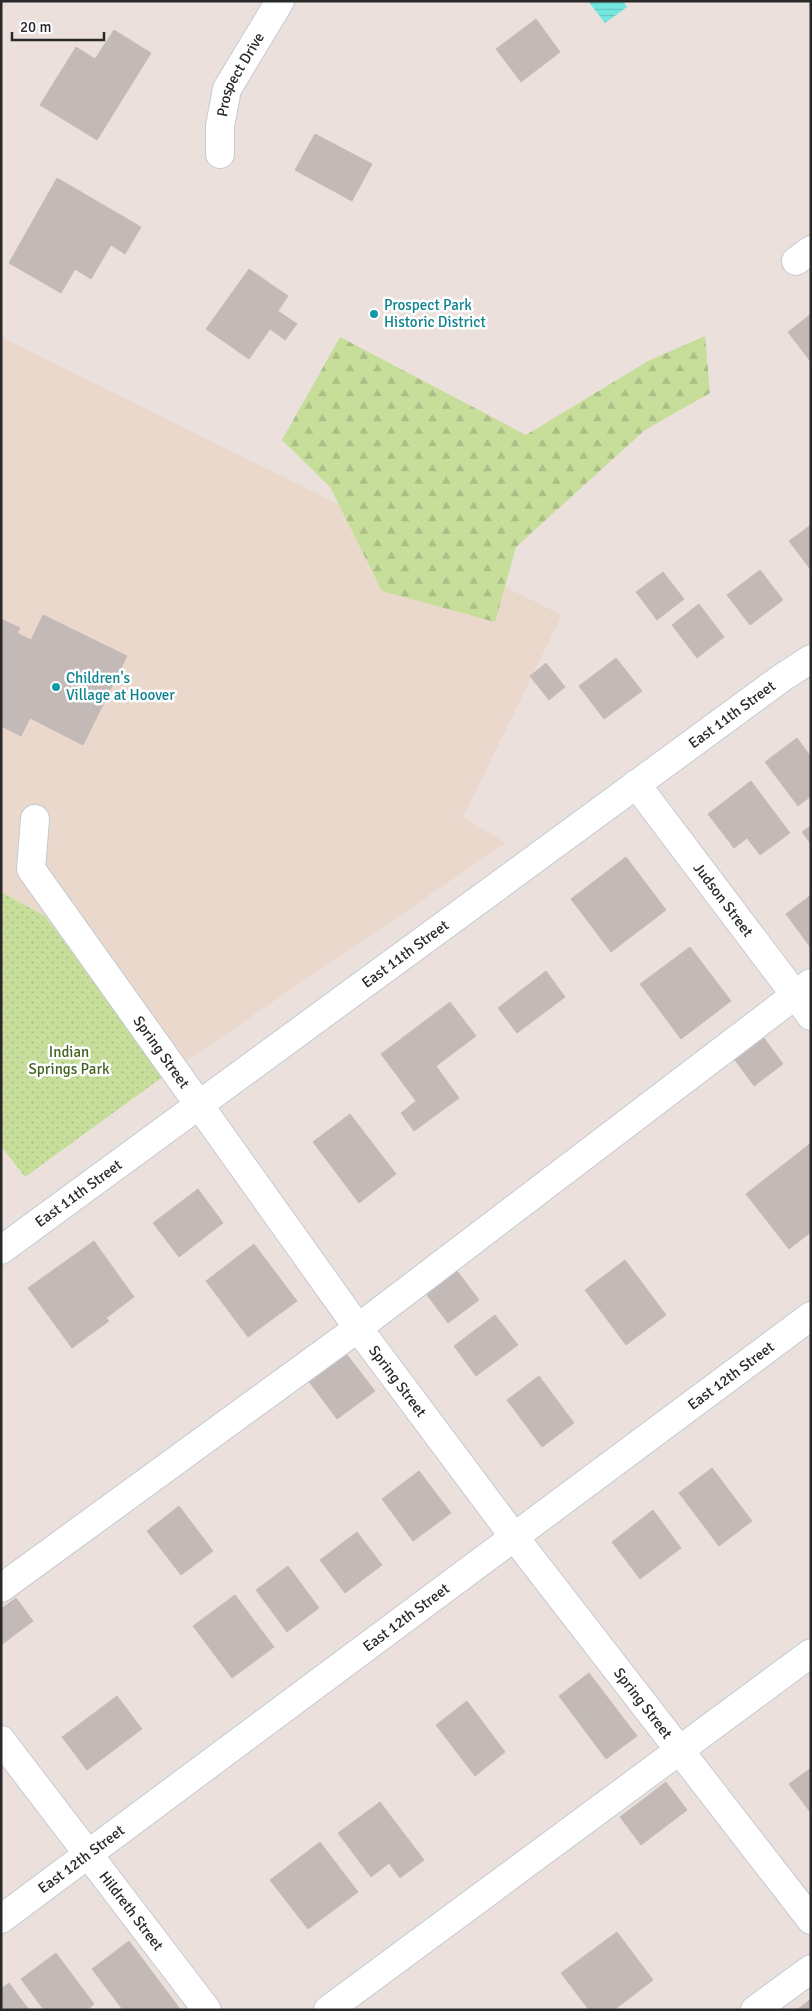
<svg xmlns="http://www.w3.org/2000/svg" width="812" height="2011" font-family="Signika,sans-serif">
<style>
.education{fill:#ebd8cc}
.forest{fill:url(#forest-firs)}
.park{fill:url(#park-dots)}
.water{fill:url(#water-rules)}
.building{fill:#c3bab8;stroke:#c6bbb6}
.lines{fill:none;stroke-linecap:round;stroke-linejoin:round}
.minor-casing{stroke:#c4cbd2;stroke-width:30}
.minor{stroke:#fff;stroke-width:28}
.culture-dot{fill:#0f9aa8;stroke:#fff;stroke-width:2}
.labels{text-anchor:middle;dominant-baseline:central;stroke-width:5;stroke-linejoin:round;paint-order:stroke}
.street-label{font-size:15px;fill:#292929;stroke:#fff}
.culture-label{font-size:15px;fill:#0d838f;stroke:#fff;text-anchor:start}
.park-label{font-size:15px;fill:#41621e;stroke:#fff}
</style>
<defs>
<pattern id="forest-firs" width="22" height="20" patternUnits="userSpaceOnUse" patternTransform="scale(1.25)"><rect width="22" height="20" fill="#c7de9b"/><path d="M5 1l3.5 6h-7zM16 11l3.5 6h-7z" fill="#abbe86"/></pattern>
<pattern id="park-dots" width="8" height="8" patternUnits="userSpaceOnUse" patternTransform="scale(1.25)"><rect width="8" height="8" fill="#c7de9b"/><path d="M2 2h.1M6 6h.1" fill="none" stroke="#abbe86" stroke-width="1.8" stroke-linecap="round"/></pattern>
<pattern id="water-rules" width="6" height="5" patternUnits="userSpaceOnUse" patternTransform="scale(1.25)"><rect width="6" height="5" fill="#75e7e1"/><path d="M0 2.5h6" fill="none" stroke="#65c6c1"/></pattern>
</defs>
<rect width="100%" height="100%" fill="#ebe0dc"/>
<!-- education -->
<path class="education" d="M1,337L562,615L463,817L506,843L164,1076L45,916L1,892Z"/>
<!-- forest -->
<path class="forest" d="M705,336L710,393L645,430L516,547L495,622L382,591L330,487L282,440L340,337L526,435L648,361Z"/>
<!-- park -->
<path class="park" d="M1,892L45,916L164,1076L25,1177L1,1146Z"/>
<!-- water -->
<path class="water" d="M588,1H623L627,7L605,23Z"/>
<!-- building -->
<path class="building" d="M536,19L560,52L521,82L496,49Z
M114,30L151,53L97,140L40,105L76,47L95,59Z
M315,134L372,164L352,201L295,170Z
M57,178L141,227L125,254L111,245L91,279L75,269L61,293L9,263Z
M249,269L288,296L278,311L297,324L285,340L270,329L249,359L206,329Z
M811,314V362L788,332Z
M811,525V570L789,541Z
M760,570L783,600L750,625L727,595Z
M663,572L684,599L657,620L636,592Z
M699,604L724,637L697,658L672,625Z
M43,615L127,656L83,745L30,718L21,736L1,726V619L20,628L17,633L31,640Z
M616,658L642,691L604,719L579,686Z
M546,663L565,687L549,700L530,676Z
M797,738L811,757V796L798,806L765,762Z
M751,781L790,833L760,855L747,838L734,848L708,814Z
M811,826V844L802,832Z
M626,857L666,910L611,952L571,899Z
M811,895V948L786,914Z
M690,947L731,1001L681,1039L640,984Z
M546,971L565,997L517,1033L498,1008Z
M450,1002L476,1036L436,1066L459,1098L414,1131L401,1113L416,1101L381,1054Z
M764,1038L783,1064L754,1086L735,1060Z
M350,1114L396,1174L359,1203L313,1142Z
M811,1143V1232L789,1249L746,1194Z
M198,1189L223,1223L179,1257L153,1223Z
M94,1241L134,1297L106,1318L109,1321L72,1348L28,1288Z
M254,1244L297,1301L248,1337L206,1281Z
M625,1260L666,1315L626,1345L585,1290Z
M452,1264L479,1300L448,1323L421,1287Z
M495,1315L518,1345L476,1376L454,1346Z
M341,1347L375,1391L337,1419L304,1375Z
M539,1376L574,1423L542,1447L507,1400Z
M712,1468L752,1521L719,1546L679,1493Z
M419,1471L451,1513L413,1541L382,1499Z
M179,1506L213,1551L181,1575L147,1531Z
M653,1510L681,1548L640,1579L612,1542Z
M357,1532L382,1565L345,1593L320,1560Z
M288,1566L319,1608L287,1632L256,1590Z
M235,1595L274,1647L232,1678L193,1626Z
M16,1598L33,1621L1,1645V1609Z
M589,1673L637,1736L606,1759L559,1696Z
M117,1696L142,1729L87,1770L62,1737Z
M467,1701L505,1752L475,1776L436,1725Z
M811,1768V1813L789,1784Z
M666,1782L687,1810L641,1845L620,1817Z
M380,1802L424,1860L400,1878L389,1863L371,1877L338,1833Z
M320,1842L358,1892L308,1929L270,1880Z
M617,1932L653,1980L614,2010H589L561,1973Z
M129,1941L180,2009L179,2010H123L92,1969Z
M56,1953L94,2004L87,2010H44L21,1979Z
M9,1983L29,2010H1V1989Z
M811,1999V2010H797Z"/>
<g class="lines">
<defs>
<g id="minor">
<path id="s1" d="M220,154V126L227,89L280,1"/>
<path d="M796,261L811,250"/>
<path id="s2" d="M636,784L811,1016"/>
<path id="s3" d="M35,819L31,869L358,1328L515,1538L811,1920"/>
<path id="s4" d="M1,1250L783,677L811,659"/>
<path d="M1,1588L358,1328L811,983"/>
<path id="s5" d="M1,1740L207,2010"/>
<path id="s6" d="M1,1919L811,1316"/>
<path d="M328,2010L811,1653"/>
<path d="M755,2010L811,1969"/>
</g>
</defs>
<!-- minor casing -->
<use href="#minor" class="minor-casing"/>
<!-- minor -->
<use href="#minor" class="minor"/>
</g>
<!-- markers -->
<g class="culture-dot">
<circle cx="374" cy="314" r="5"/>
<circle cx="56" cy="687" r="5"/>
</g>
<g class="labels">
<!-- street labels -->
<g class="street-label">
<text stroke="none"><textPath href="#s1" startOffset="84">Prospect Drive</textPath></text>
<text stroke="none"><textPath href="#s4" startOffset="906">East 11th Street</textPath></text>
<text stroke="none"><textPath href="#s2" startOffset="145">Judson Street</textPath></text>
<text stroke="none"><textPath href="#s4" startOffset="501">East 11th Street</textPath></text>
<text stroke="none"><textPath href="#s3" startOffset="275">Spring Street</textPath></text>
<text stroke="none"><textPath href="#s4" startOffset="96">East 11th Street</textPath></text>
<text stroke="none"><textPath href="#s6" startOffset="910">East 12th Street</textPath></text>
<text stroke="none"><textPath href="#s3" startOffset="680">Spring Street</textPath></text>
<text stroke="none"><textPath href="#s6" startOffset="505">East 12th Street</textPath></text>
<text stroke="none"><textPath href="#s3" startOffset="1085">Spring Street</textPath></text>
<text stroke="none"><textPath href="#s6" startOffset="100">East 12th Street</textPath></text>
<text stroke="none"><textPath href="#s5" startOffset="215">Hildreth Street</textPath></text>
</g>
<!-- culture labels -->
<g class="culture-label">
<text x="384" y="305">Prospect Park<tspan x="384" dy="17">Historic District</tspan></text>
<text x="66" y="678">Children's<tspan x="66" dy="17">Village at Hoover</tspan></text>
</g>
<!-- park labels -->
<g class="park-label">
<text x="69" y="1052">Indian<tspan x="69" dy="17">Springs Park</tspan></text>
</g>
</g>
<!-- border -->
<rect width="812" height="2011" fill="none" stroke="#292929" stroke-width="5"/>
<!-- scale -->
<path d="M12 32v8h92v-8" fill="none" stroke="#292929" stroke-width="2.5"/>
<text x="20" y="32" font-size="15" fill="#292929" stroke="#ffffff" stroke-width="4" paint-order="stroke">20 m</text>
</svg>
